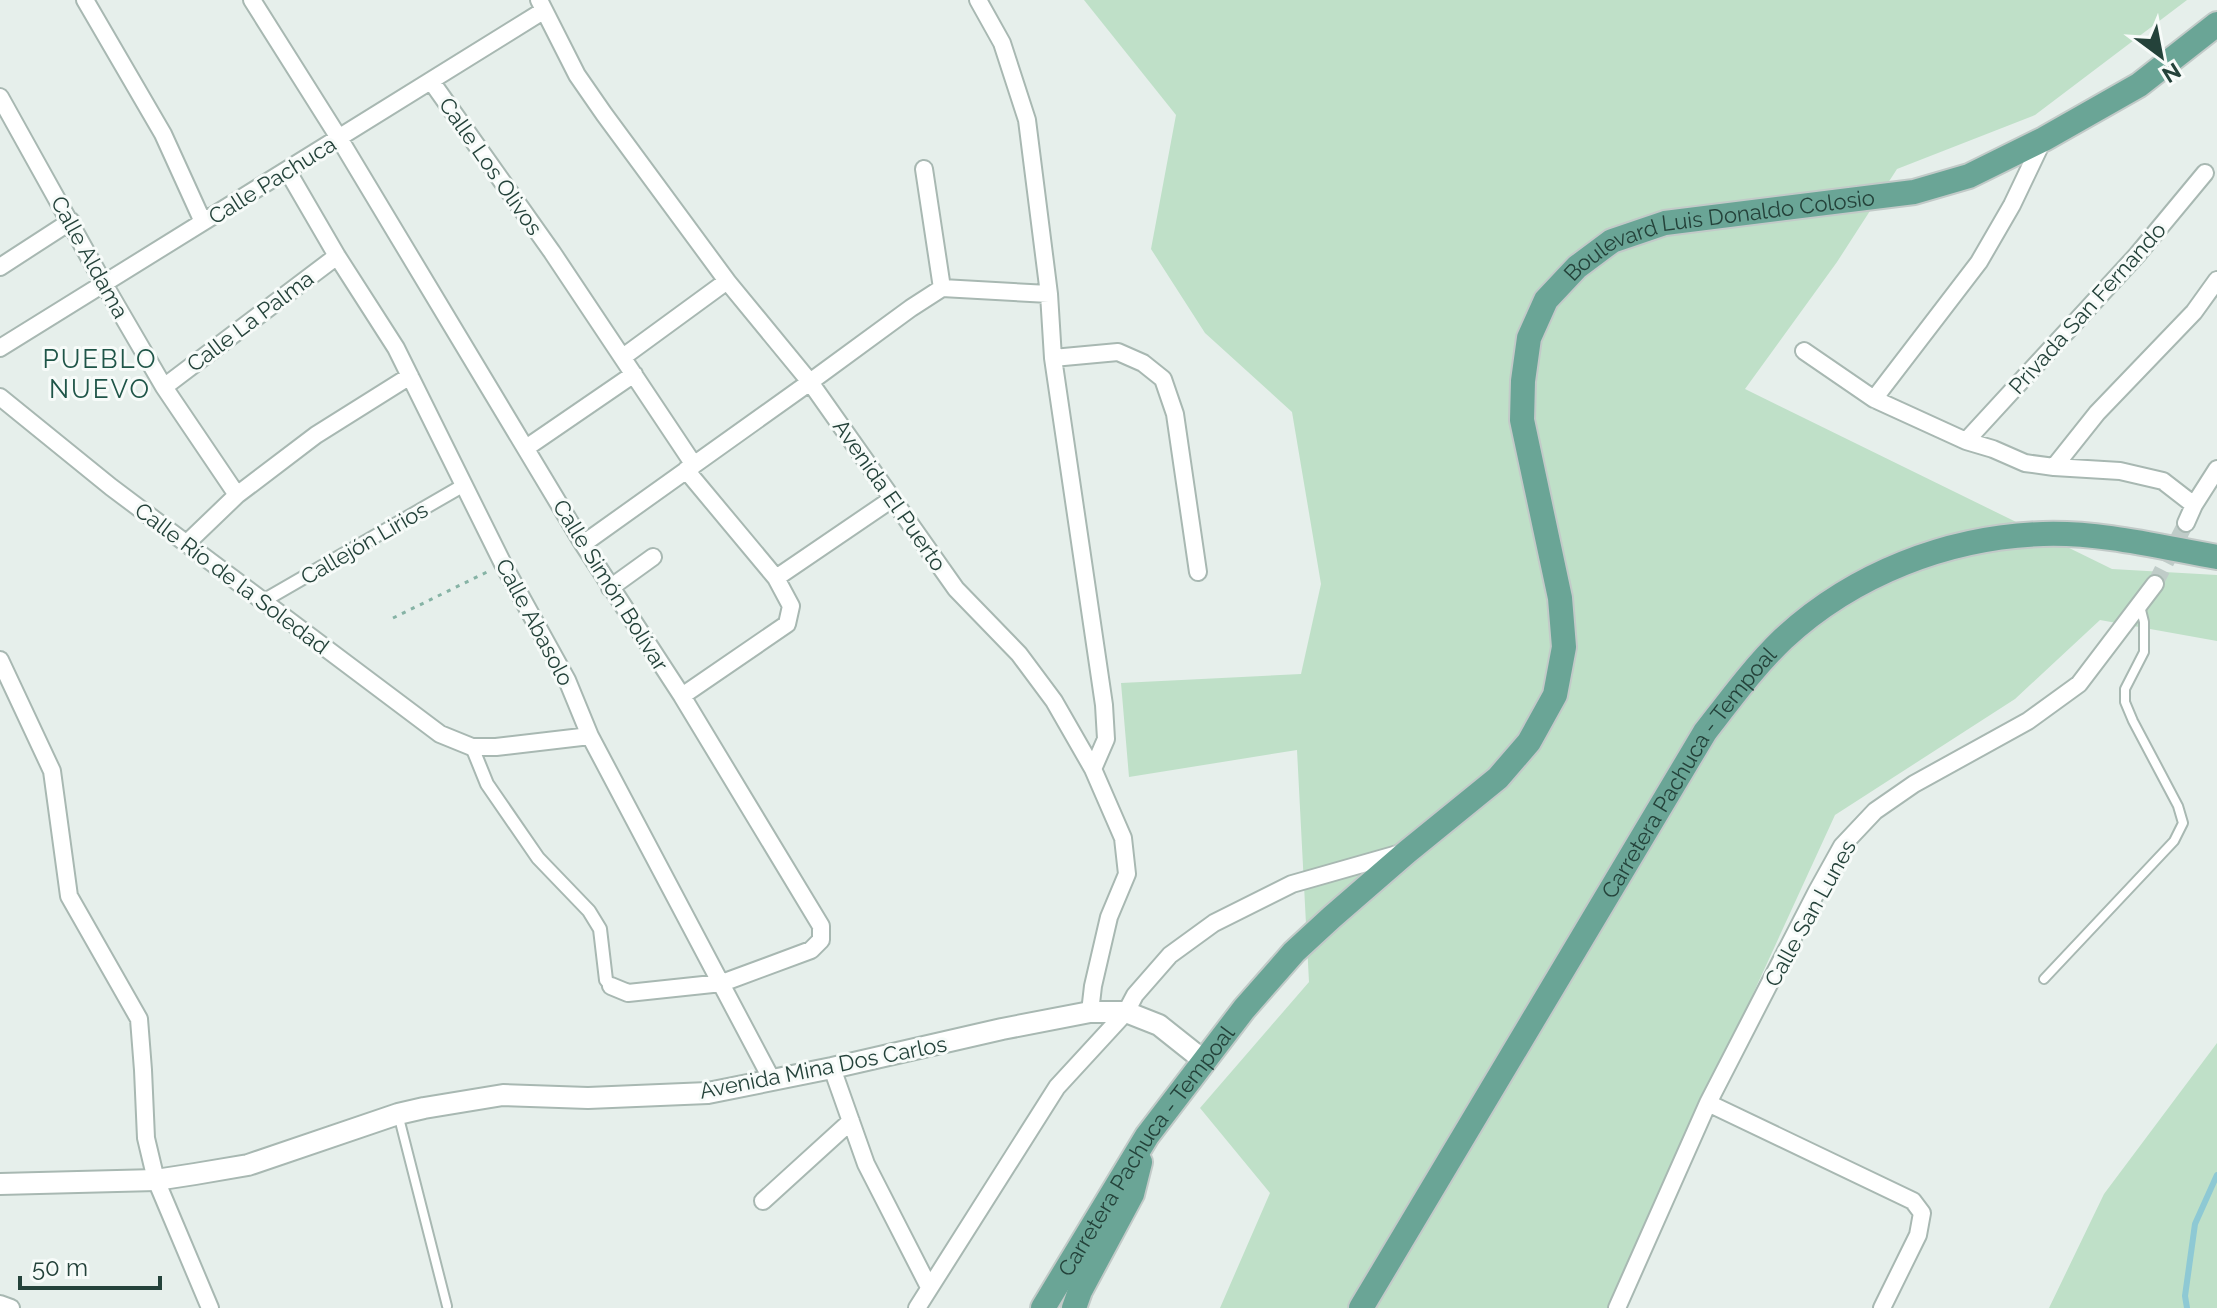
<svg xmlns="http://www.w3.org/2000/svg" width="2217" height="1308" font-family="Raleway,sans-serif">
<style>
.green{fill:#bfe0c8}
.lines{fill:none;stroke-linecap:round;stroke-linejoin:round}
.stream{stroke:#8ec9d4;stroke-width:6}
.minor-tunnel{stroke:#bfccc8;stroke-width:16;stroke-dasharray:16 8;stroke-linecap:butt}
.service-casing{stroke:#a8b8b2;stroke-width:12}
.pedestrian-casing{stroke:#a8b8b2;stroke-width:16}
.minor-casing{stroke:#a8b8b2;stroke-width:20}
.tertiary-casing{stroke:#a8b8b2;stroke-width:24}
.primary-casing{stroke:#c2cac8;stroke-width:28}
.path{stroke:#86b3a5;stroke-width:3;stroke-dasharray:4 6;stroke-linecap:butt}
.service{stroke:#fff;stroke-width:8}
.pedestrian{stroke:#fff;stroke-width:12}
.minor{stroke:#fff;stroke-width:16}
.tertiary{stroke:#fff;stroke-width:20}
.primary{stroke:#6aa596;stroke-width:24}
.labels{text-anchor:middle;dominant-baseline:central;stroke-width:6;stroke-linejoin:round;paint-order:stroke}
.street-label{font-size:22px;fill:#24423a;stroke:#f7fbf9}
.quarter-label{font-size:26px;letter-spacing:2px;fill:#1f5548;stroke:#f7fbf9}
</style>
<rect width="100%" height="100%" fill="#e6efeb"/>
<!-- green -->
<path class="green" d="M1084,0H2187L2035,115L1897,169L1837,262L1745,389L2112,569L2217,575V641L2100,620L2015,699L1835,815L1609,1308H1220L1270,1193L1200,1108L1309,982L1297,750L1129,777L1121,683L1301,674L1321,584L1292,412L1205,333L1151,249L1176,115Z
M2217,1043V1308H2049L2104,1194Z"/>
<g class="lines">
<!-- stream -->
<path class="stream" d="M2187,1308L2185,1296L2195,1224L2217,1175"/>
<!-- minor-tunnel -->
<path class="minor-tunnel" d="M2155,584L2186,523"/>
<defs>
<path id="service" d="M2044,979L2174,841L2183,823L2178,806L2133,721L2125,702V689L2144,652V622L2140,606
M398,1114L447,1306"/>
<path id="pedestrian" d="M263,601L464,485
M472,747L487,784L538,858L589,911L600,929L606,980L611,986"/>
<path id="minor" d="M85,0L163,134L203,222
M252,0L339,138L583,544L682,696L821,926V940L811,950L722,983L628,993L611,986
M539,0L577,75L604,114L727,281L810,382L956,589L1019,654L1054,701L1093,769L1123,838L1127,874L1109,917L1093,986L1090,1012
M978,0L1002,43L1027,120L1049,294L1053,358L1104,705L1106,739L1093,769
M431,81L552,252L694,465
M0,97L104,284L164,387L237,495
M924,169L942,288
M287,170L337,256L396,348L503,564L567,680L590,736L772,1080
M0,267L71,221
M0,348L543,11
M1804,351L1874,399L1966,441L1993,449L2025,463L2054,467L2120,471L2163,481L2194,505
M623,357L727,281
M1053,358L1118,352L1143,363L1163,379L1175,414L1198,572
M164,387L337,256
M0,397L111,487L440,734L472,747H496L590,736
M1874,399L1979,262L2012,205L2043,140
M1966,441L2137,255L2205,173
M526,448L634,374
M2054,467L2097,413L2194,312L2217,280
M2186,523L2194,505L2217,469
M186,544L237,495L316,435L410,376
M583,544L810,382L911,308L942,288L1049,294
M776,578L892,499
M610,588L653,557
M0,660L52,771L69,896L139,1019L143,1070L146,1138L156,1180L210,1308
M682,696L787,624L791,606L776,578L686,470
M832,1068L866,1164L929,1287
M1708,1103L1913,1201L1922,1213L1918,1235L1882,1308
M763,1201L851,1121
M0,1304L11,1308
M917,1308L1057,1087L1126,1012L1135,995L1170,955L1214,923L1292,884L1401,853
M1617,1308L1708,1103L1817,891L1842,846L1875,811L1914,784L2028,721L2079,684L2155,584"/>
<path id="tertiary" d="M0,1184L156,1180L195,1174L248,1165L398,1114L424,1108L503,1095L588,1098L708,1093L832,1068L1002,1029L1090,1012H1126L1159,1025L1203,1060"/>
<g id="primary">
<path id="s1" d="M1043,1308L1147,1136L1244,1009L1294,952L1332,917L1407,852L1498,778L1529,742L1555,695L1564,647L1560,598L1522,420L1523,381L1529,338L1546,300L1577,267L1612,241L1665,223L1914,192L1969,176L2044,139L2139,85L2217,24"/>
<path d="M1074,1308L1080,1291L1132,1194L1140,1162"/>
<path id="s2" d="M1361,1308L1705,732C1730,700 1754,667 1783,639C1853,574 1948,537 2043,534C2101,532 2160,547 2217,557"/>
</g>
</defs>
<!-- service casing -->
<use href="#service" class="service-casing"/>
<!-- pedestrian casing -->
<use href="#pedestrian" class="pedestrian-casing"/>
<!-- minor casing -->
<use href="#minor" class="minor-casing"/>
<!-- tertiary casing -->
<use href="#tertiary" class="tertiary-casing"/>
<!-- primary casing -->
<use href="#primary" class="primary-casing"/>
<!-- path -->
<path class="path" d="M393,618L489,571"/>
<!-- service -->
<use href="#service" class="service"/>
<!-- pedestrian -->
<use href="#pedestrian" class="pedestrian"/>
<!-- minor -->
<use href="#minor" class="minor"/>
<!-- tertiary -->
<use href="#tertiary" class="tertiary"/>
<!-- primary -->
<use href="#primary" class="primary"/>
</g>
<g class="labels">
<!-- street labels -->
<g class="street-label">
<text transform="translate(491 166) rotate(55)">Calle Los Olivos</text>
<text transform="translate(272 180) rotate(-32)">Calle Pachuca</text>
<text stroke="none"><textPath href="#s1" startOffset="1404">Boulevard Luis Donaldo Colosio</textPath></text>
<text transform="translate(90 257) rotate(61)">Calle Aldama</text>
<text transform="translate(2087 308) rotate(-48)">Privada San Fernando</text>
<text transform="translate(250 321) rotate(-37)">Calle La Palma</text>
<text transform="translate(890 495) rotate(55)">Avenida El Puerto</text>
<text transform="translate(364 543) rotate(-30)">Callejón Lirios</text>
<text transform="translate(232 578) rotate(37)">Calle Río de la Soledad</text>
<text transform="translate(611 585) rotate(58)">Calle Simón Bolívar</text>
<text transform="translate(535 622) rotate(62)">Calle Abasolo</text>
<text stroke="none"><textPath href="#s2" startOffset="628">Carretera Pachuca - Tempoal</textPath></text>
<text transform="translate(1810 913) rotate(-61)">Calle San Lunes</text>
<text transform="translate(823 1067) rotate(-11)">Avenida Mina Dos Carlos</text>
<text stroke="none"><textPath href="#s1" startOffset="188">Carretera Pachuca - Tempoal</textPath></text>
</g>
<!-- quarter labels -->
<g class="quarter-label">
<text x="100" y="359">PUEBLO<tspan x="100" dy="30">NUEVO</tspan></text>
</g>
</g>
<!-- north arrow -->
<g transform="translate(2161 56) rotate(148)" stroke="#f7fbf9" stroke-width="6" paint-order="stroke">
<path d="M0-6L14 30L0 20L-14 30Z" fill="#24423a"/>
<text y="-12" font-size="22" font-weight="bold" text-anchor="middle" fill="#24423a">N</text>
</g>
<!-- scale -->
<path d="M20 1276v12h140v-12" fill="none" stroke="#24423a" stroke-width="4"/>
<text x="32" y="1276" font-size="24" fill="#24423a" stroke="#f7fbf9" stroke-width="6" paint-order="stroke">50 m</text>
</svg>
